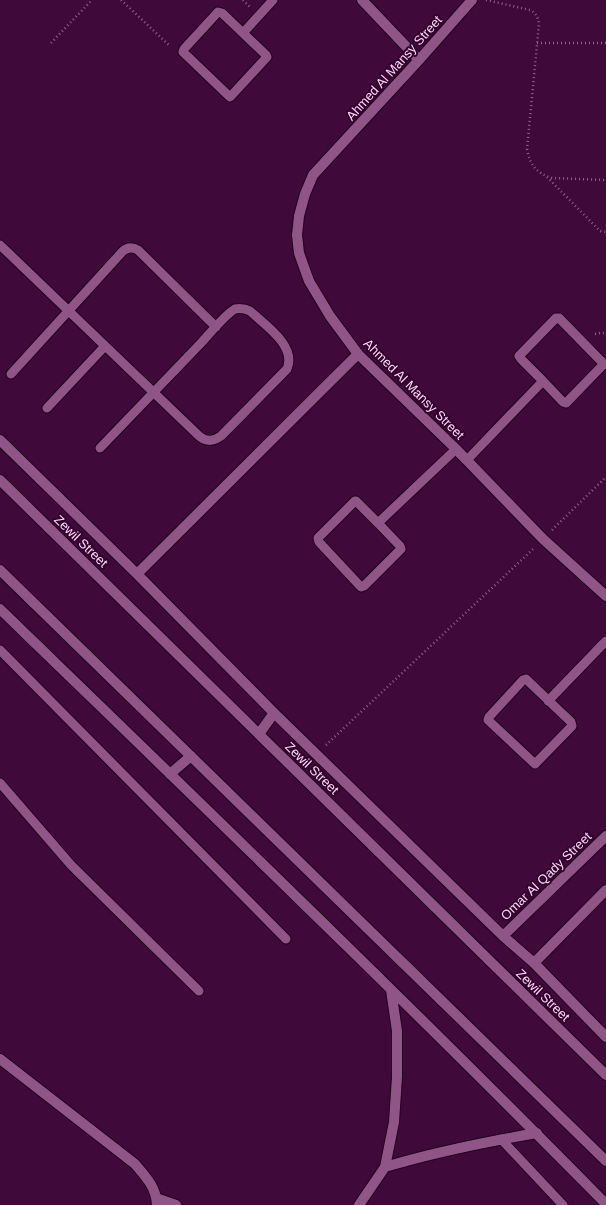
<svg xmlns="http://www.w3.org/2000/svg" width="606" height="1205" font-family="Arial,sans-serif">
<style>
.lines{fill:none;stroke-linecap:round;stroke-linejoin:round}
.lane-casing{stroke:#20001c;stroke-width:11}
.street-casing{stroke:#20001c;stroke-width:12}
.secondary-casing{stroke:#20001c;stroke-width:12}
.path{stroke:#91648c;stroke-width:2.5;stroke-dasharray:1 3;stroke-linecap:butt}
.lane{stroke:#8f5586;stroke-width:9}
.street{stroke:#8f5586;stroke-width:10}
.secondary{stroke:#8f5586;stroke-width:10}
.labels{text-anchor:middle;dominant-baseline:central;stroke-width:4;stroke-linejoin:round;paint-order:stroke}
.street-label{font-size:13px;fill:#fddcf7;stroke:#34002f}
</style>
<rect width="100%" height="100%" fill="#3f093a"/>
<g class="lines">
<defs>
<path id="lane" d="M218,12L222,13L266,55L267,57L230,97L183,52L184,49Z
M243,33L273,0
M0,245C66,308 132,372 198,435C205,442 213,442 221,436L287,369C297,346 265,325 250,311C246,309 240,308 235,309C227,313 209,334 202,342C168,377 134,413 100,448
M11,374L123,251C128,247 133,247 138,250L216,327
M47,408L105,346
M467,460L543,381L521,359L519,356L556,318H559L602,362L603,365L566,403L563,402L543,381
M378,523L400,546L401,549L364,586L361,587L319,542L318,538L355,501H356L378,523L456,449
M0,650L286,939
M526,679L571,722L572,726L535,764L488,720L489,717L523,680Z
M548,701L606,641
M0,783L71,865L199,991
M501,1139L563,1205"/>
<path id="street" d="M362,0L419,60
M472,0L419,60L313,175L305,194L299,216L297,235L299,253L309,281L330,316L358,354L456,449L543,539L606,596
M0,440L137,574L274,713L503,936L534,963L606,1037
M137,574L358,354
M0,609C203,806 407,1002 606,1204
M503,936L606,836
M534,963L606,890
M0,1059L135,1164C146,1177 156,1187 157,1205
M385,1167C435,1152 485,1142 537,1133
M156,1198L176,1205
M359,1205L385,1167L394,1122L397,1077V1031L391,990"/>
<path id="secondary" d="M0,480L606,1075
M0,570L606,1161
M259,734L274,713
M170,774L191,756"/>
</defs>
<!-- lane casing -->
<use href="#lane" class="lane-casing"/>
<!-- street casing -->
<use href="#street" class="street-casing"/>
<!-- secondary casing -->
<use href="#secondary" class="secondary-casing"/>
<!-- path -->
<path class="path" d="M121,0L170,46
M243,0L250,7
M486,0L530,10C536,13 538,17 539,24L527,149C530,165 536,173 552,178L606,180
M51,43L92,0
M537,43H606
M547,177L600,231L606,232
M595,334L600,333H606
M552,530L606,477
M326,745L533,549"/>
<!-- lane -->
<use href="#lane" class="lane"/>
<!-- street -->
<use href="#street" class="street"/>
<!-- secondary -->
<use href="#secondary" class="secondary"/>
</g>
<g class="labels">
<!-- street labels -->
<g class="street-label">
<text transform="translate(394 68) rotate(-48)">Ahmed Al Mansy Street</text>
<text transform="translate(414 389) rotate(45)">Ahmed Al Mansy Street</text>
<text transform="translate(81 541) rotate(44)">Zewil Street</text>
<text transform="translate(312 768) rotate(44)">Zewil Street</text>
<text transform="translate(546 876) rotate(-44)">Omar Al Qady Street</text>
<text transform="translate(543 995) rotate(44)">Zewil Street</text>
</g>
</g>
</svg>
